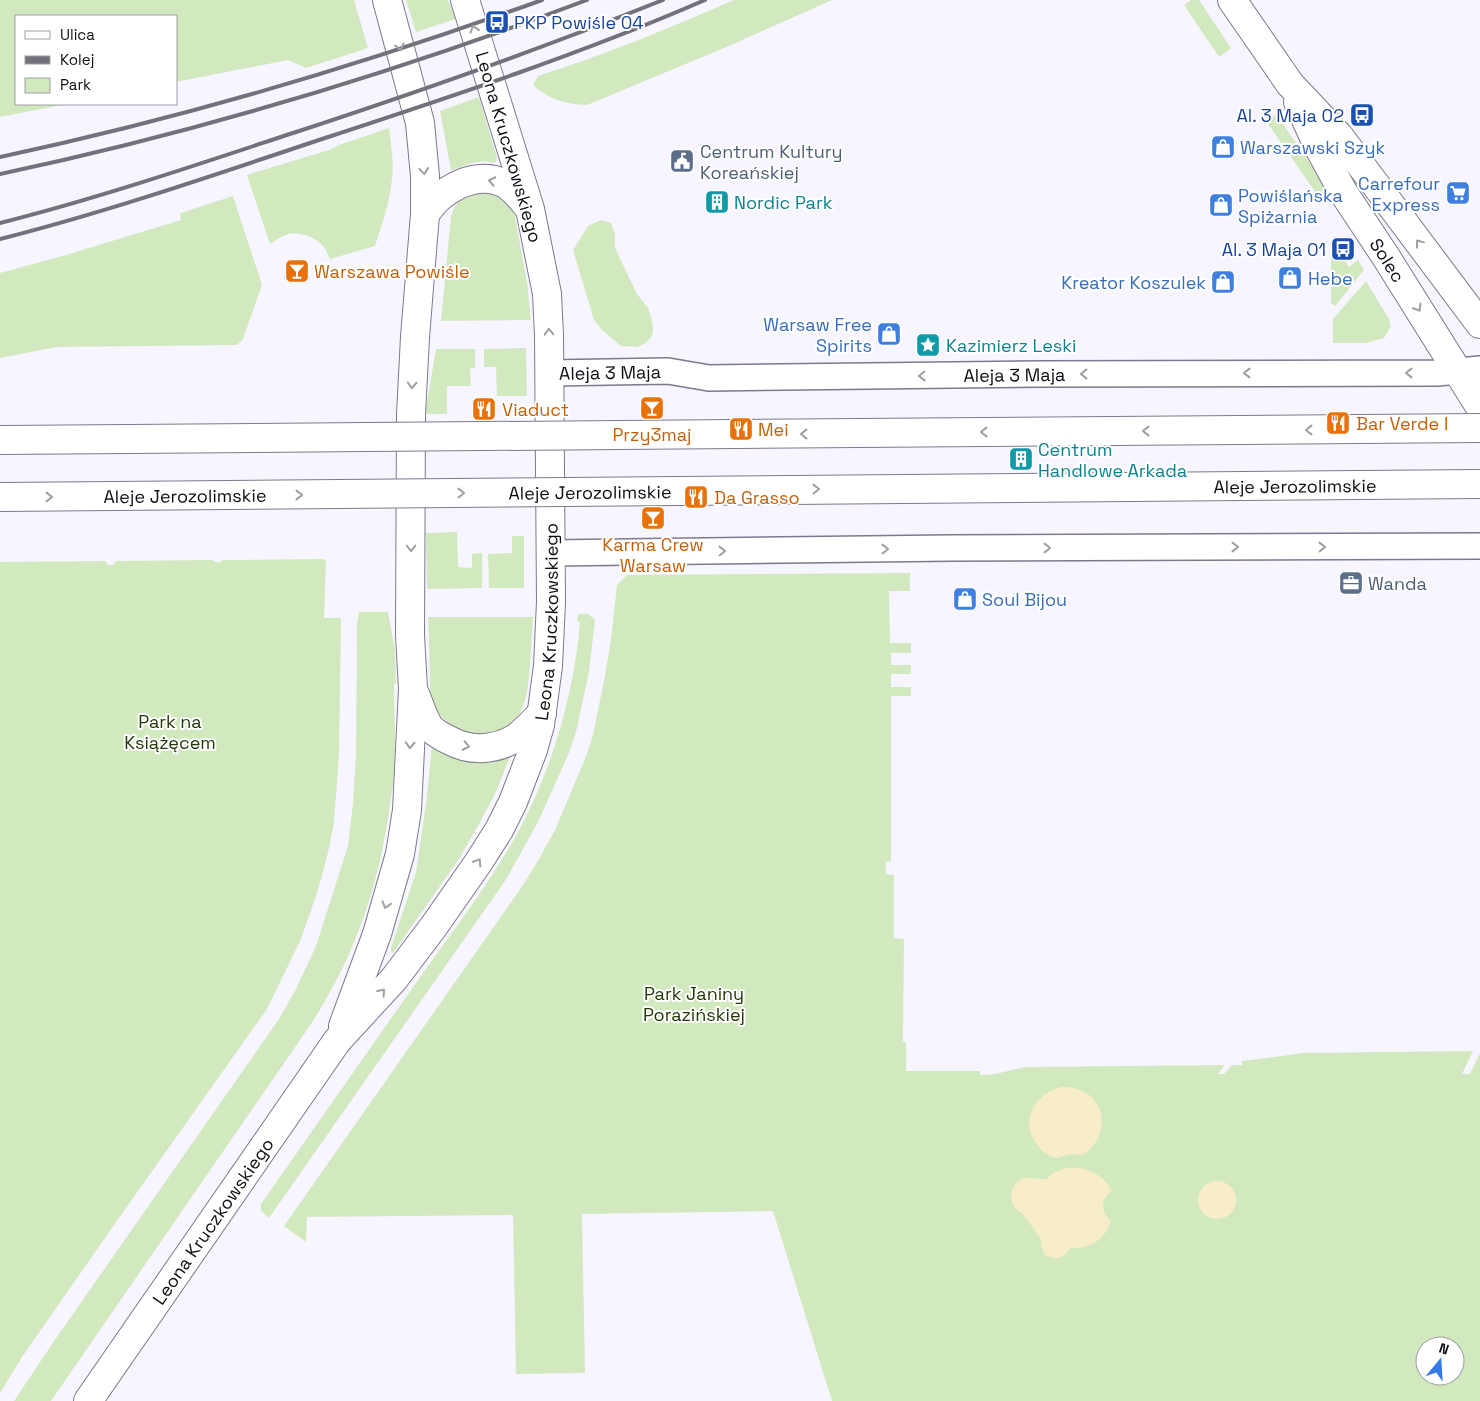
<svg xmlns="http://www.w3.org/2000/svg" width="1480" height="1401" font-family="'Space Grotesk',sans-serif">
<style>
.green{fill:#d2e9c0;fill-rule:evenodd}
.sand{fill:#f7edc8}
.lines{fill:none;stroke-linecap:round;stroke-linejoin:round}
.street-casing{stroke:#7d798d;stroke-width:28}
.secondary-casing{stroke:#7d798d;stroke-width:30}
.street{stroke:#fff;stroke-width:25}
.secondary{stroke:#fff;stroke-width:28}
.rail{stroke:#73717a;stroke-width:4}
.secondary-bridge-casing{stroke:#7d798d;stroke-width:30;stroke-linecap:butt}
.secondary-bridge{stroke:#fff;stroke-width:28}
.oneway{stroke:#9f9ea1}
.labels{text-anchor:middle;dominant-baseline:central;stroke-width:4;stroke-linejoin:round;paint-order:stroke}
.transit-label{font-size:18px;fill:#164399;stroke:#fff;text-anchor:end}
.street-label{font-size:18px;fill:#0f0d14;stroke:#fff}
.shop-label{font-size:18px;fill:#366cbe;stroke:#fff;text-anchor:start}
.service-label{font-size:18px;fill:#4e5e75;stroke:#fff;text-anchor:start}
.culture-label{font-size:18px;fill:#0d838f;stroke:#fff;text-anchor:start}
.food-label{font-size:18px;fill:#c56008;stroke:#fff;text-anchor:start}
.park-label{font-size:18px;fill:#233907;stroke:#fff}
</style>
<rect width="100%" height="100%" fill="#f7f5ff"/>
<!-- green -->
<path class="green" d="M0,0H354L368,48L306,68L288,60L176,82V16H16V104H67L0,117Z
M406,0H448L456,19L416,32Z
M734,0H832L729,46L587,105C564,104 551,100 533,85L538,76C605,55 669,28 734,0Z
M1191,0H1199L1231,48L1219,57L1184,5Z
M479,97L497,158L496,162L493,163C478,158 465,167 451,170L440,111Z
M1276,114L1328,189L1318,196L1266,121Z
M389,128C391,145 394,162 392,179C390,202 382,224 375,246L330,259C328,255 326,249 322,245C315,237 298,231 288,234C281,236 275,241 270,244L247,175L329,150L339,145Z
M496,191L514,211L527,282L531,320L441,321L451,216C455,205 459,199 468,192Z
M233,196L262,285L243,339L237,345L57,347L0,358V273L66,255L181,220L180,214L181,213Z
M601,220L611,223L615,234V248L637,294L648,308L651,317L653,328L652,336L646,343L637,347L621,346L602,330L594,320L573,250L588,226Z
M1331,240L1349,267L1358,260L1364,270L1335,306L1331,303Z
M1366,281L1389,319L1391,326L1384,338L1367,343H1333V319Z
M526,348L527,396H497L496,367H484V349Z
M436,349H475V368H470L471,386H447V414H425Z
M457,532L458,567L472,568V554L482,553V588L427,589L426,533Z
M512,536H524V588H489L488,554L512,553Z
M322,559L326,560L324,618H341L339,754L334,823L327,857L317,893L301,939L267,1009L114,1225L22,1357L0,1393V562L105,561L108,565H113L116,561L212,560C217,563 219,563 223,560Z
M910,573V591H889L890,643H911V653H891V665H911V674H891V687H911V696H891V861L886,862V874L894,875V938L904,939L903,1042H906V1071H980V1075L995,1074L1026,1067L1225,1065L1218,1074H1224L1232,1065H1242V1061L1304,1053L1473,1051L1462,1074H1470L1480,1053V1401H832L773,1211L582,1214L585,1373L516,1374L513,1215L307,1217L306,1242L284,1226L521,888L535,866L555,830L585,759L592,739L605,676L611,639L617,585L627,575ZM1425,1346H1455V1376H1425Z
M359,612H388L395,650L396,684H394C394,712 396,740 394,768C394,780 392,793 390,805C379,886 355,956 311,1024L51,1401H14L52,1344L279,1019L296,989L316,946L348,846L353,803L356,754L357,624Z
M578,614H588L595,620L589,672L576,732L569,753L538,822L505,881L269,1218L261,1211V1204C311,1133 361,1061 411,990C447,939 486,889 517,834C552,770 574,694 580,622L577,621Z
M428,617H533C532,633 531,648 530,663C528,691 527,723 494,732C485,734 476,736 468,733C452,727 438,718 432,701C429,693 430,683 430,674C429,655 429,636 428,617Z
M432,746C458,762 481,765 510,757L495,794L479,824L459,859L393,953L391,952V948L416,872L426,804Z"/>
<!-- sand -->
<path class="sand" d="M1062,1087C1103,1085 1116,1132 1083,1155C1078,1154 1073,1154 1067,1155C1064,1156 1059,1158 1056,1158C1051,1157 1045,1153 1042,1150C1017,1128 1032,1093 1062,1087Z
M1066,1168C1085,1166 1103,1173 1112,1191C1100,1199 1101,1212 1111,1221C1105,1240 1090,1249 1070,1248C1064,1259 1055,1261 1044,1254L1041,1244V1239L1023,1214L1015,1208L1011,1200L1012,1190L1017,1182L1024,1178L1046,1179L1053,1173Z
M1198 1200a19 19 0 1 1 38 0a19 19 0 1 1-38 0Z"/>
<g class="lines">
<defs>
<g id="street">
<path id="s1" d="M549,373L668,371L709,378L1043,374L1437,373L1480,369"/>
<path d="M551,553L951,548L1480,546"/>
</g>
<g id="secondary">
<path d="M1232,0L1290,84L1339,136L1480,324"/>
<path id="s2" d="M1298,102L1317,144L1343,192L1386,257L1480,407"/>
<path d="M425,214C430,208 435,200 441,196C459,181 485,172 507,185C516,191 522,200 529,208"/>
<path d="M415,694C419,703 422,714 427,723C431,731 442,737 451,741C471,752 497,750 517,737C526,730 534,721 542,713"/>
<path d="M343,1026L377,934L400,854L407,810L413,689L410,635L411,414L415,337L425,214V176L420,123L387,0"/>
<path id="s3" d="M88,1401L337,1041L394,979L434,926L478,863L499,830L513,802L533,750L540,725L548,666L551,602L549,335L547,294L530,209L465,0"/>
</g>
</defs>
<!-- street casing -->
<use href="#street" class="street-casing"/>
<!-- secondary casing -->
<use href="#secondary" class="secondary-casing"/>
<!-- street -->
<use href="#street" class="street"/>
<!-- secondary -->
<use href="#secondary" class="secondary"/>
<!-- rail -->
<path class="rail" d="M0,157C184,118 365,64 542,0
M0,174C199,132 396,72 587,0
M0,223C99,198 196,165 293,133C418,92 541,49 663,0
M0,239C110,211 217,174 325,138C453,96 581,54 705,0"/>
<defs>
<g id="secondary-bridge">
<path d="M0,440L1480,428"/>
<path id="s4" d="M0,497L1480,484"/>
</g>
</defs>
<!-- secondary-bridge casing -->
<use href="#secondary-bridge" class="secondary-bridge-casing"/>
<!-- secondary-bridge -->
<use href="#secondary-bridge" class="secondary-bridge"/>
</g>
<!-- one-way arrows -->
<defs><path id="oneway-chevron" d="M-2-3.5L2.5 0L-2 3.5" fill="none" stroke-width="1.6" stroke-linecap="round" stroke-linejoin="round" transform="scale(1.25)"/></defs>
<g class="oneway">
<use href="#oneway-chevron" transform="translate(474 29) rotate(-107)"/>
<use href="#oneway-chevron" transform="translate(400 47) rotate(76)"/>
<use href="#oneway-chevron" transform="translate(424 171) rotate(85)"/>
<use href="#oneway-chevron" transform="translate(492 181) rotate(-168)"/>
<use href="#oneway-chevron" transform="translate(1419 243) rotate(-127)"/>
<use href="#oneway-chevron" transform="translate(1418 308) rotate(58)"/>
<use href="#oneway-chevron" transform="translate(549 332) rotate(-92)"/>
<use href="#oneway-chevron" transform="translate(1247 373) rotate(180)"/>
<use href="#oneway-chevron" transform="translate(1409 373) rotate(180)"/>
<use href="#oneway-chevron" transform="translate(1084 374) rotate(180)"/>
<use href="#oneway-chevron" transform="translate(922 376) rotate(179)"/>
<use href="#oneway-chevron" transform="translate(412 385) rotate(93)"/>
<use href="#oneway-chevron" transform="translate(1309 430) rotate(180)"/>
<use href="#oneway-chevron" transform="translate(1146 431) rotate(180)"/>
<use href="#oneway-chevron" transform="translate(984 432) rotate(180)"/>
<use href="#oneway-chevron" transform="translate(804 434) rotate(180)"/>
<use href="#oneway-chevron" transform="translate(816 489) rotate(-1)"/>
<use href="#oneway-chevron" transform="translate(461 493) rotate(-1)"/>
<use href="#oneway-chevron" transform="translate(299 495)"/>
<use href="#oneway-chevron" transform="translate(49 497)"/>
<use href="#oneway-chevron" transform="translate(1235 547)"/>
<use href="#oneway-chevron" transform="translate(1322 547) rotate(-1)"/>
<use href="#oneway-chevron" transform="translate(411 548) rotate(90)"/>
<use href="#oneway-chevron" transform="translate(1047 548)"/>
<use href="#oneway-chevron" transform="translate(885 549) rotate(-1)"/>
<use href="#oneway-chevron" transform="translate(722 551) rotate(-1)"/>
<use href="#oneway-chevron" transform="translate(410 745) rotate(93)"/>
<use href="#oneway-chevron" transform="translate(466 746) rotate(12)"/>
<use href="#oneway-chevron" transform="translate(478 862) rotate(-57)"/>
<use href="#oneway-chevron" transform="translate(386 905) rotate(107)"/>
<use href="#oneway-chevron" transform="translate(382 992) rotate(-48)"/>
</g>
<!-- icons -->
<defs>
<symbol id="bus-square" viewBox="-11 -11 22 22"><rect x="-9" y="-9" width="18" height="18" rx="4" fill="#1a4fb4" stroke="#fff"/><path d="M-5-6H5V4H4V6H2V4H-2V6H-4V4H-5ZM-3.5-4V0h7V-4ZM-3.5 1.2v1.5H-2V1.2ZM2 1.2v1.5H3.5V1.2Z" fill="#fff"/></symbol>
<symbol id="shop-square" viewBox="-11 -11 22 22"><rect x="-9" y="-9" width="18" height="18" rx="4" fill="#3f7fe0" stroke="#fff"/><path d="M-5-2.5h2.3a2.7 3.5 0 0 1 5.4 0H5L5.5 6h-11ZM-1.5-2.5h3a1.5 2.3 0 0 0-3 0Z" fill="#fff"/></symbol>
<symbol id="civic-square" viewBox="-11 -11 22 22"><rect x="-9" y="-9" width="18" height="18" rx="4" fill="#5c6f8a" stroke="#fff"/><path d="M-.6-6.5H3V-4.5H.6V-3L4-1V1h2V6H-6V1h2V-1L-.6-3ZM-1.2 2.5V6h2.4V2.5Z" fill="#fff"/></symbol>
<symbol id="supermarket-square" viewBox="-11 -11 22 22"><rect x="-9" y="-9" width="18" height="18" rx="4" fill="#3f7fe0" stroke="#fff"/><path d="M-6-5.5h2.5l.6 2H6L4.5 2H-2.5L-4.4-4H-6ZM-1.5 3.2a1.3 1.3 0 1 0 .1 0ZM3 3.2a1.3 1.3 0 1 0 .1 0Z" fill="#fff"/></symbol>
<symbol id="building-square" viewBox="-11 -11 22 22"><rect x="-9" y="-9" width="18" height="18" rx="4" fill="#0f9aa8" stroke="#fff"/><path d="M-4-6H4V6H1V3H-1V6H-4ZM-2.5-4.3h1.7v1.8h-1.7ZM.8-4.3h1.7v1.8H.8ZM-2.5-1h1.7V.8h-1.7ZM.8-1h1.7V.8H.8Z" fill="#fff"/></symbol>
<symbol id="bar-square" viewBox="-11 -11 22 22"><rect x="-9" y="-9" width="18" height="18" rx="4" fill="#e8710a" stroke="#fff"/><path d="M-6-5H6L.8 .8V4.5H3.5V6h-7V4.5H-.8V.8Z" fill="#fff"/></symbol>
<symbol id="sight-square" viewBox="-11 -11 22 22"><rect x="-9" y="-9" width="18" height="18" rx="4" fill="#0f9aa8" stroke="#fff"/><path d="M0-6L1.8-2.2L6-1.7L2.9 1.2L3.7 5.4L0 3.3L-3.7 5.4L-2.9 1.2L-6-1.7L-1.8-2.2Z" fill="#fff"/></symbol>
<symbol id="restaurant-square" viewBox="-11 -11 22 22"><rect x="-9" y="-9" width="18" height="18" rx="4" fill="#e8710a" stroke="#fff"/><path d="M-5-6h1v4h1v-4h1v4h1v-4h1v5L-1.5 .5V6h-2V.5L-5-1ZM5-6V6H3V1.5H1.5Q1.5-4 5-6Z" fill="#fff"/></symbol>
<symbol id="office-square" viewBox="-11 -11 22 22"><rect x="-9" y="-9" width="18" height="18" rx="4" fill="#5c6f8a" stroke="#fff"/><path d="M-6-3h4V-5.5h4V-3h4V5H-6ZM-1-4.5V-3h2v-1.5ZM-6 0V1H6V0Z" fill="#fff"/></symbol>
</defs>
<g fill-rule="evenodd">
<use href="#bus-square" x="483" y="8" width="28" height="28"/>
<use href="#bus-square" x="1348" y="101" width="28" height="28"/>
<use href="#shop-square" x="1209" y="133" width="28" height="28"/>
<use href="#civic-square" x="668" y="147" width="28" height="28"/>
<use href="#supermarket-square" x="1444" y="179" width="28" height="28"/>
<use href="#building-square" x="703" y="188" width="28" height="28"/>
<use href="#shop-square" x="1207" y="191" width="28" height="28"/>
<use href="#bus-square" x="1329" y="235" width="28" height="28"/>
<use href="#bar-square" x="283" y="257" width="28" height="28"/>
<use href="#shop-square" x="1276" y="264" width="28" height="28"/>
<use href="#shop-square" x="1209" y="268" width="28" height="28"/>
<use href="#shop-square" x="875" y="320" width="28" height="28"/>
<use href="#sight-square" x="914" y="331" width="28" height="28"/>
<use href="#bar-square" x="638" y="394" width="28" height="28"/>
<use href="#restaurant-square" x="470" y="395" width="28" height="28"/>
<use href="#restaurant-square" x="1324" y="409" width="28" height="28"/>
<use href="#restaurant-square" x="727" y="415" width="28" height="28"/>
<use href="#building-square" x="1007" y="445" width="28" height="28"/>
<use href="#restaurant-square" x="682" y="483" width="28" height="28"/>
<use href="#bar-square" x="639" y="504" width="28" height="28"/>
<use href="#office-square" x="1337" y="569" width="28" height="28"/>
<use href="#shop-square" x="951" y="585" width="28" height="28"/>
</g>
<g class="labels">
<!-- transit labels -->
<g class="transit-label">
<text x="514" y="22" text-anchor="start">PKP Powiśle 04</text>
<text x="1344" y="115">Al. 3 Maja 02</text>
<text x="1326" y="249">Al. 3 Maja 01</text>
</g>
<!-- street labels -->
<g class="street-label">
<text transform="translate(509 147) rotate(74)">Leona Kruczkowskiego</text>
<text stroke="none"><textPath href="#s2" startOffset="182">Solec</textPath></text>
<text stroke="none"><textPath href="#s1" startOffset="61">Aleja 3 Maja</textPath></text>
<text stroke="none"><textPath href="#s1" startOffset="466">Aleja 3 Maja</textPath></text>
<text stroke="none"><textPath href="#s4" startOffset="1295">Aleje Jerozolimskie</textPath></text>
<text stroke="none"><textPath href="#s4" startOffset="590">Aleje Jerozolimskie</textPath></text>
<text stroke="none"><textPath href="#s4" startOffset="185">Aleje Jerozolimskie</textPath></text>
<text stroke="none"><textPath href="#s3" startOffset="921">Leona Kruczkowskiego</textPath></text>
<text stroke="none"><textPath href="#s3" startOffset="219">Leona Kruczkowskiego</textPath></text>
</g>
<!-- shop labels -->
<g class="shop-label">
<text x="1240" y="147">Warszawski Szyk</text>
<text x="1440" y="183" text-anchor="end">Carrefour<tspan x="1440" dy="21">Express</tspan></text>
<text x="1238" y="195">Powiślańska<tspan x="1238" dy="21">Spiżarnia</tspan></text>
<text x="1308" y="278">Hebe</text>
<text x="1206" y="282" text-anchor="end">Kreator Koszulek</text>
<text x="872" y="324" text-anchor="end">Warsaw Free<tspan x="872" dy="21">Spirits</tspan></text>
<text x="982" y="599">Soul Bijou</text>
</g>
<!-- service labels -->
<g class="service-label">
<text x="700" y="151">Centrum Kultury<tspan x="700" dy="21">Koreańskiej</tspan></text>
<text x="1368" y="583">Wanda</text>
</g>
<!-- culture labels -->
<g class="culture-label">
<text x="734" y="202">Nordic Park</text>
<text x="946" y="345">Kazimierz Leski</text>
<text x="1038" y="449">Centrum<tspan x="1038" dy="21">Handlowe Arkada</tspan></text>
</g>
<!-- food labels -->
<g class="food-label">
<text x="314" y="271">Warszawa Powiśle</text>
<text x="502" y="409">Viaduct</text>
<text x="1356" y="423">Bar Verde I</text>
<text x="758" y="429">Mei</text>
<text x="652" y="434" text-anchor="middle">Przy3maj</text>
<text x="714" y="497">Da Grasso</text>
<text x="653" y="544" text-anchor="middle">Karma Crew<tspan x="653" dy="21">Warsaw</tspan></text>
</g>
<!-- park labels -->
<g class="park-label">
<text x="170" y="721">Park na<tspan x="170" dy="21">Książęcem</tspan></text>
<text x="694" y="993">Park Janiny<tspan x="694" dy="21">Porazińskiej</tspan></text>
</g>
</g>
<!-- legend -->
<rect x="15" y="15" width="162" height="90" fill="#ffffff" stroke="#9f9ea1"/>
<rect x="25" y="31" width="25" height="8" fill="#ffffff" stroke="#9f9ea1"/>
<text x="60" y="40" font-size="15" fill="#0f0d14">Ulica</text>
<rect x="25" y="56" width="25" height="8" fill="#73717a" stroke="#9f9ea1"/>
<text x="60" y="65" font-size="15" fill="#0f0d14">Kolej</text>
<rect x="25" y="78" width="25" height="15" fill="#d2e9c0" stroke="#9f9ea1"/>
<text x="60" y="90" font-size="15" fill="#0f0d14">Park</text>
<!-- north arrow -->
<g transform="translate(1440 1361) rotate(18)"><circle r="24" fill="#ffffff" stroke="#9f9ea1"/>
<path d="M0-4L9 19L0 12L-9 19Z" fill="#3978e7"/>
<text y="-8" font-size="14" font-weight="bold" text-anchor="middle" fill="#0f0d14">N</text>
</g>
</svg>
